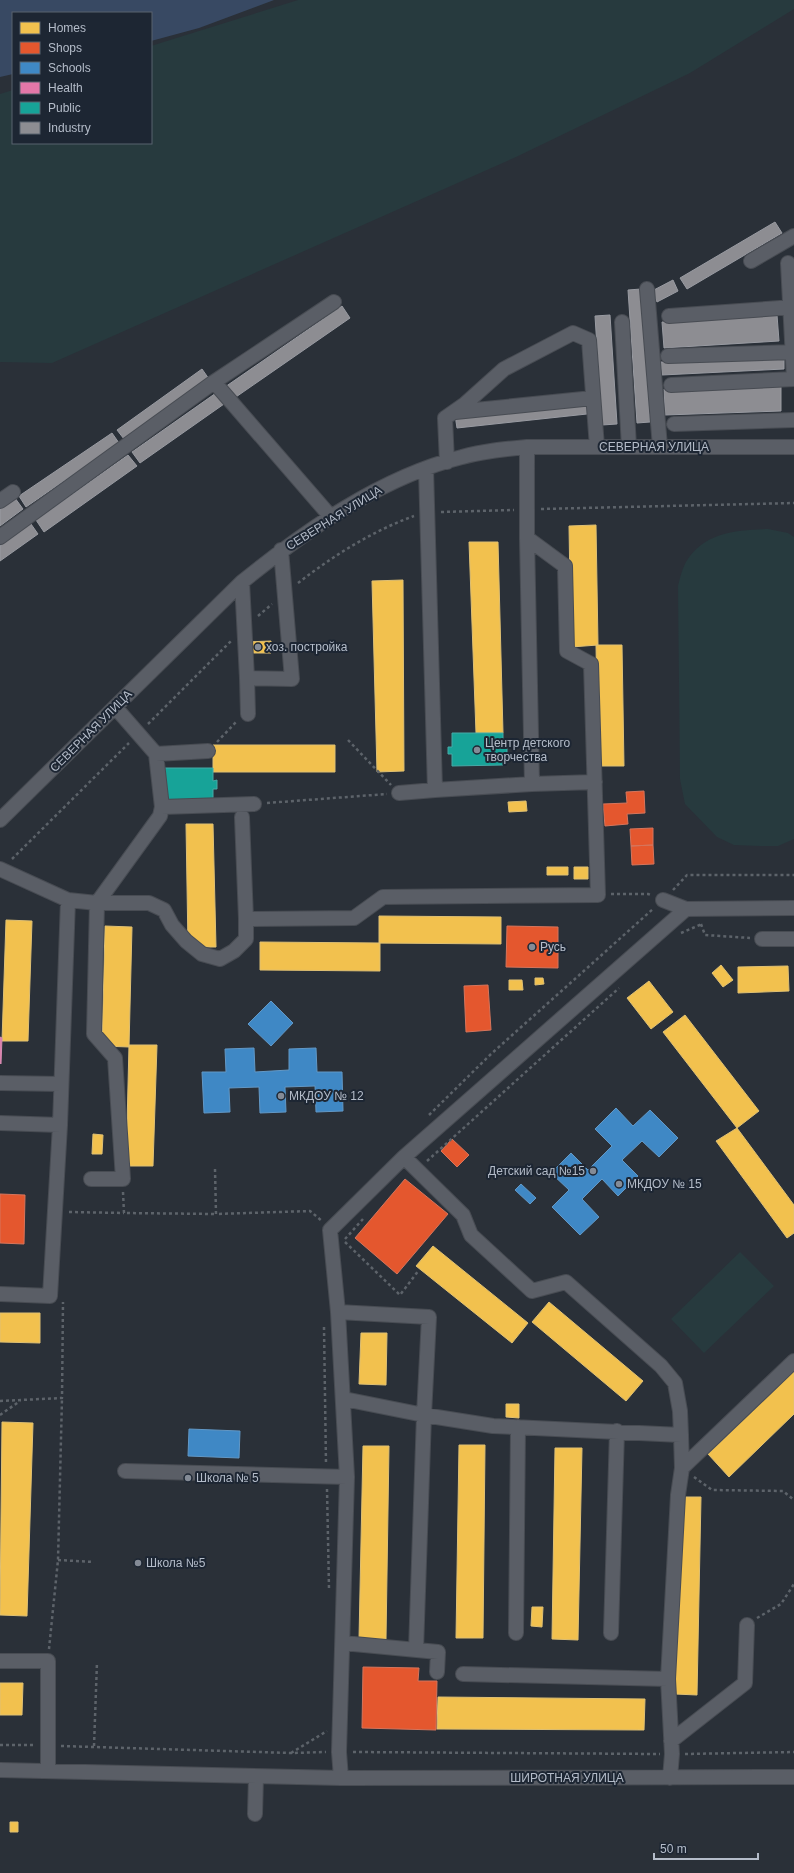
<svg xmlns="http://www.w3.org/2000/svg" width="794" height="1873" font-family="Arial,sans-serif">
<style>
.green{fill:#273a3e}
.water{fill:#384963}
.homes{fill:#f2c14e;stroke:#dfc073}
.shops{fill:#e4572e;stroke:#d6755c}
.schools{fill:#3f88c5;stroke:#6298c6}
.health{fill:#e377a8;stroke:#d58cb2}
.public{fill:#17a398;stroke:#46aaa7}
.industry{fill:#8d8d92;stroke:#999ba2}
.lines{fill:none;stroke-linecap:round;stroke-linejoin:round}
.minor-casing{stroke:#484c53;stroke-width:16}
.path{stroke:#5d636a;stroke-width:2.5;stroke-dasharray:3 3;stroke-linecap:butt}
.minor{stroke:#5a5e66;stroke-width:14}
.poi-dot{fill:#848b96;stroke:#1d2633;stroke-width:1.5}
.labels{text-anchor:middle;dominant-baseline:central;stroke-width:4;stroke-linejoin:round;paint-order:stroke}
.street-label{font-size:12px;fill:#b4bcc9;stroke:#1d2633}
.poi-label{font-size:12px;fill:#b4bcc9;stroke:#1d2633;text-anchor:start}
</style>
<rect width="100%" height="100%" fill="#2a3038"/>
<!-- green -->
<path class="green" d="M298,0H794V9L690,73L516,157L52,363L0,362V94L13,90V143H151V46Z
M768,529L788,533L794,537V839L778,846H760L734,845L717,837L685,804L680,779L678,586C680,578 682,569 686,562C704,532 736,530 768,529Z
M740,1252L774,1286L704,1353L671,1319Z"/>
<!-- water -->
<path class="water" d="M0,0H274L199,28L151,41V13H13V74L0,77Z"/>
<!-- homes -->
<path class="homes" d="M596,525L598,645L571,647L569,526Z
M469,542H498L503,733H476Z
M403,580L404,771L377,772L372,581Z
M271,641V653H245V642Z
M596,645H622L624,766H598Z
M213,745H335V772H213Z
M526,801L527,811L509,812L508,802Z
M186,824H213L216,947H188Z
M547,867H568V875H547Z
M574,867H588V879H574Z
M379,916L501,917V944L379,943Z
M6,920L32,921L28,1041H2Z
M105,926L132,927L129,1047L102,1046Z
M260,942L380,943V971L260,970Z
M721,965L733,980L723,987L712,973Z
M788,966L789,991L738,993V967Z
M535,978H543L544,984L535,985Z
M509,980H522L523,990H509Z
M649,981L673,1012L651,1029L627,998Z
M685,1015L759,1111L737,1128L663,1032Z
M129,1045H157L153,1166H126Z
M737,1128L794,1205V1233L787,1238L716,1141Z
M93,1134L103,1135L102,1154H92Z
M433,1246L528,1323L512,1343L416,1266Z
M549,1302L643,1381L626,1401L532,1322Z
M0,1313H40V1343L0,1342Z
M361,1333H387L386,1385L359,1384Z
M794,1371V1414L729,1477L708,1454Z
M506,1404H519V1418L506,1417Z
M2,1422L33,1423L27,1616L0,1615Z
M459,1445H485L483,1638H456Z
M363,1446H389L386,1639H359Z
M555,1448H582L578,1640L552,1639Z
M678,1497H701L697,1695L675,1694Z
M532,1607H543L542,1627L531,1626Z
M0,1683H23L22,1715H0Z
M438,1697L645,1699L644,1730L437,1729Z
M10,1822H18V1832H10Z"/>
<!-- shops -->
<path class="shops" d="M644,791L645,813L627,814L628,824L605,826L603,804L627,803L626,792Z
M653,828V845L631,846L630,829Z
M653,845L654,864L632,865L631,846Z
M507,926L558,927V968L506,967Z
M488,985L491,1030L466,1032L464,986Z
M452,1139L469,1155L457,1167L441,1151Z
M405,1179L448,1214L397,1274L355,1238Z
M0,1194L25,1195L24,1244L0,1243Z
M363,1667L419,1668L418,1681H437L436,1730L362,1728Z"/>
<!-- schools -->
<path class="schools" d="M271,1001L293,1023L271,1046L248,1024Z
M254,1048L255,1072L289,1070V1049L316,1048L317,1072H342L343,1111L316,1112L315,1086L285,1087L286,1112L260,1113L259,1087L229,1088L230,1112L204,1113L202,1072H226L225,1049Z
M616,1108L633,1126L650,1110L678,1138L659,1157L642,1141L622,1160L638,1176L618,1196L602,1179L582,1199L599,1217L580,1235L552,1207L569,1190L551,1173L571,1153L588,1170L612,1146L595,1129Z
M521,1184L536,1198L530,1204L515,1190Z
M189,1429L240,1431L239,1458L188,1456Z"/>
<!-- health -->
<path class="health" d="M0,1037L2,1038L1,1064L0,1063Z"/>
<!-- public -->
<path class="public" d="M452,733H503V747L507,746V753H503V765L452,766V754H448V747H452Z
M162,768H213V781L217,780V789H213V801H162Z"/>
<!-- industry -->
<path class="industry" d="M775,222L782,233L687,289L680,278Z
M673,280L678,291L657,302L652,291Z
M641,289L650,422L637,423L628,290Z
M342,306L350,318L233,399L225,387Z
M610,315L617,424L602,425L595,316Z
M777,315L779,341L664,348L662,322Z
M784,356V369L662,375L661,362Z
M202,369L209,379L124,439L117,430Z
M781,385V411L665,415L664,389Z
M216,393L224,404L140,463L132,452Z
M586,401L587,414L457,428L455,415Z
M112,433L119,443L26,507L19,496Z
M128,455L137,466L44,532L36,520Z
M15,498L23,509L0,526V509Z
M31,524L38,534L0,561V546Z"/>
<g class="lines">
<defs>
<path id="minor" d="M751,261L794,236
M788,263L794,379
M647,289L660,447
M669,316L794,307
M622,322L629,447
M668,356L794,352
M214,382L331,517
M671,385L794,379
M455,412L593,398
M674,424L794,420
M447,462L445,418L465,404L504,369L573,333L589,340L597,447
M426,469L435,790L532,784L527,538V447
M0,501L13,492
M0,537L214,382L334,302
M242,582L247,678
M248,714L247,678L292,679L281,550
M156,754L208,751
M532,784L595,782
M399,793L435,790
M162,807L254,804
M242,817L246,919L354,918L383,897L598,895L591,664L567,651L565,566L527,538
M0,820L242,582C305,531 381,477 462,457C483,451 505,449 527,447H794
M0,869L68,900
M663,900L686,909
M762,939H794
M0,1083L61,1084
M0,1123L60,1125
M404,1157L463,1215L471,1235L532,1291L566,1282L661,1366L675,1383L680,1411L681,1435L682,1468L678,1495L668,1679L672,1754L670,1778
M91,1179H123L115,1058L94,1034L97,903L160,816L162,807L156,754L115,707
M0,1294L50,1296L60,1125L68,900L97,903H149L164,910L172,925L186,941L202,954L220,959L234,951L246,939V919
M338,1312L429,1317L424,1415L416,1650
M344,1399L424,1415L493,1426L681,1435
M682,1468L794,1361
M125,1471L347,1477
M516,1633L518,1427
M611,1633L617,1431
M343,1643L438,1652L437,1672
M0,1661H48V1770
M463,1674L668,1679
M671,1741L745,1683L747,1625
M0,1770L341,1778L794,1777
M341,1778L339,1752L347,1477L338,1312L330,1230L404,1157L686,909L794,908
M255,1814L256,1777"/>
</defs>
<!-- minor casing -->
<use href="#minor" class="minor-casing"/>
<!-- path -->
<path class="path" d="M541,509L794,503
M441,512L514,510
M298,583C333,556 372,531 414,516
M258,616L272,604
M148,724L232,640
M348,740L391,785
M217,742L237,721
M267,803L387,794
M12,859L129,743
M673,890L687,875H794
M611,894H648L651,895
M701,924L705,935L750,938
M681,933L702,924
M429,1115L491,1054L653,909
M427,1161L619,988
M215,1169L216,1214L310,1211L322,1221
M123,1192L124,1213L216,1214
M69,1212L124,1213
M345,1239L363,1219
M345,1242L400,1295L419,1270
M324,1327L326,1464
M0,1401L62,1398L63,1302
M0,1415L20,1401
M694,1477L712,1490L783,1491L794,1500
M327,1489L329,1588
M58,1560L94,1562
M757,1618L781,1604L794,1584
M49,1649L58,1560L62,1398
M0,1745H36
M61,1746L291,1753L326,1752
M94,1746L97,1662
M353,1752L660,1754
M291,1753L327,1731
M685,1754L794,1752"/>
<!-- minor -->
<use href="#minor" class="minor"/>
</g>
<!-- markers -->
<g class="poi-dot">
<circle cx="258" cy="647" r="4"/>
<circle cx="477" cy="750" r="4"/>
<circle cx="532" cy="947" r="4"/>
<circle cx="281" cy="1096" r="4"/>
<circle cx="593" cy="1171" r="4"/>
<circle cx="619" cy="1184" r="4"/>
<circle cx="188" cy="1478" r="4"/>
<circle cx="138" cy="1563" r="4"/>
</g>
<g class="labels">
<!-- street labels -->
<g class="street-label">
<text x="654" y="447">СЕВЕРНАЯ УЛИЦА</text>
<text transform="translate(334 518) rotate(-32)">СЕВЕРНАЯ УЛИЦА</text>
<text transform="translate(91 731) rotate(-45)">СЕВЕРНАЯ УЛИЦА</text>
<text x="567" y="1778">ШИРОТНАЯ УЛИЦА</text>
</g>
<!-- poi labels -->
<g class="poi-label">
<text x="266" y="647">хоз. постройка</text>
<text x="485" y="743">Центр детского<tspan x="485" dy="14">творчества</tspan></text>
<text x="540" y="947">Русь</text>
<text x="289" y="1096">МКДОУ № 12</text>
<text x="585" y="1171" text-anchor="end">Детский сад №15</text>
<text x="627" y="1184">МКДОУ № 15</text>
<text x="196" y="1478">Школа № 5</text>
<text x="146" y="1563">Школа №5</text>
</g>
</g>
<!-- legend -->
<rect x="12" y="12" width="140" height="132" fill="#1d2633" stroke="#59626f"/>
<rect x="20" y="22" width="20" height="12" fill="#f2c14e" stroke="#59626f"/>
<text x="48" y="32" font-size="12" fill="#b4bcc9">Homes</text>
<rect x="20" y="42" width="20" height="12" fill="#e4572e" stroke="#59626f"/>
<text x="48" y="52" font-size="12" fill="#b4bcc9">Shops</text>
<rect x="20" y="62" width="20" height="12" fill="#3f88c5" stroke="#59626f"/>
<text x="48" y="72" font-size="12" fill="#b4bcc9">Schools</text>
<rect x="20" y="82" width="20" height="12" fill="#e377a8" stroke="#59626f"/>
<text x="48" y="92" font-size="12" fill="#b4bcc9">Health</text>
<rect x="20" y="102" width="20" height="12" fill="#17a398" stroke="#59626f"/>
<text x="48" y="112" font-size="12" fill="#b4bcc9">Public</text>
<rect x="20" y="122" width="20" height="12" fill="#8d8d92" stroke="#59626f"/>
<text x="48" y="132" font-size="12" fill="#b4bcc9">Industry</text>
<!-- scale -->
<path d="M654 1853v6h104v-6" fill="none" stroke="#b4bcc9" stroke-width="2"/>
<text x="660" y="1853" font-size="12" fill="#b4bcc9" stroke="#1d2633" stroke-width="3" paint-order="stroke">50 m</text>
</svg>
